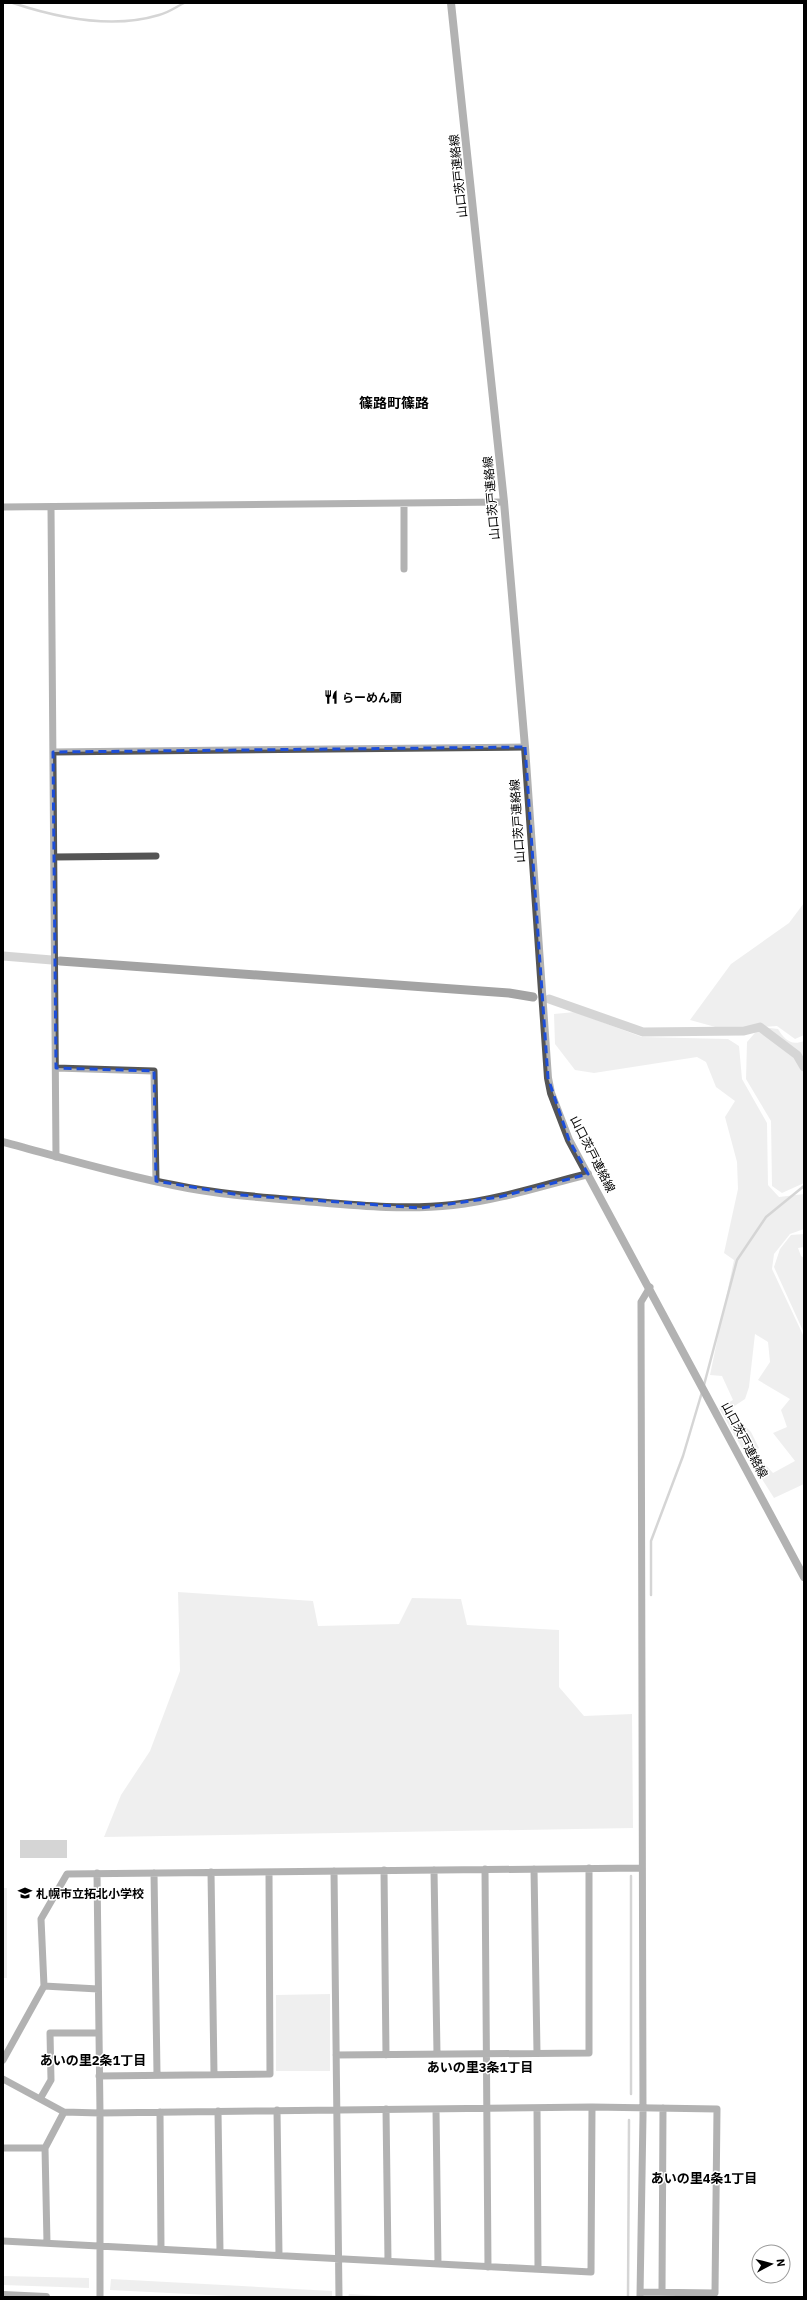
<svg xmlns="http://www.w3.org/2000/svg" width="807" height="2300" font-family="'IBM Plex Sans','Noto Sans JP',sans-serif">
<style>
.green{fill:#dcdcdc}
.water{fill:#a3a3a3}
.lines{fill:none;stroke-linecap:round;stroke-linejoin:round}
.stream{stroke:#a3a3a3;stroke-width:2.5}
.canal{stroke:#a3a3a3;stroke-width:9}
.minor{stroke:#555;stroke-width:7}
.tertiary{stroke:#555;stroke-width:8}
.marked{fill:none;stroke:#1d4ed8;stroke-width:3;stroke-dasharray:8 5;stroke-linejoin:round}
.labels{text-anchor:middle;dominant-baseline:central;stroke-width:3;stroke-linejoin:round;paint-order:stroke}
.street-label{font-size:12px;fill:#000;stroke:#fff}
.poi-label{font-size:12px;font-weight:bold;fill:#000;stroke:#fff;text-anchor:start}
.neighbourhood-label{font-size:13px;font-weight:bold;fill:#000;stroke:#fff}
.quarter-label{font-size:14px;font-weight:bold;fill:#000;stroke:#fff}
</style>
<rect width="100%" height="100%" fill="#fff"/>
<!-- green -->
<path class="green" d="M804,903V1035L795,1039L777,1026L761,1027L778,1029C785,1040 791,1046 804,1041V1183L782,1193L772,1186L771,1121L746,1079L747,1042L760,1027L719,1028L690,1020L731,964L789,923Z
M575,1012L642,1037L728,1039L739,1046L742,1079L767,1123L768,1185L779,1197L804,1194V1229L790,1234L774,1254L772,1269L804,1337V1484L774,1498L752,1463L761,1460L773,1473L795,1461L773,1433L787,1427L781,1410L790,1399L758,1380L770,1362L768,1342L755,1334L749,1387L745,1399L733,1407L735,1416L751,1432L759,1448L752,1453L743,1450L719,1408L733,1400L722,1376L710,1375L734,1260L724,1253L738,1189L737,1162L725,1117L735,1101L716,1087L706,1062L697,1057L594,1073L575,1070L555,1044L554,1014Z
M804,1234V1247L798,1248L801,1256L804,1258V1333L774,1267L780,1249L791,1235Z
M178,1592L313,1601L318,1626L399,1624L412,1598L461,1599L467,1625L559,1630V1687L584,1716L632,1714L633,1828L104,1837L121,1795L150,1751L180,1671Z
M3,1888H7V1978H3Z
M330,1994V2071H276V1995Z
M3,2276L89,2278V2288L3,2285Z
M111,2279L332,2291V2297H248L110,2290Z
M349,2294L401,2297H348Z"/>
<!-- water -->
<path class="water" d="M20,1840H67V1858H20Z"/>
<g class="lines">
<!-- stream -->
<path class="stream" d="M13,3C58,18 113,29 159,15C168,13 176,7 184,3
M704,1385L737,1260L766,1217L804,1186
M651,1595V1541L683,1456L702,1392
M631,1876V2094
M628,2297L629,2120"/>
<!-- canal -->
<path class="canal" d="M3,956L52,960
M60,961L509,993L533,997
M549,999L643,1032L744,1031L760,1027L797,1055L804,1067"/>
<!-- minor -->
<path class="minor" d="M404,503V569
M3,507L504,502
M51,507L56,1157
M53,752L525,747
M54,857L156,856
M56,1068L154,1071L156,1181
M485,1869L488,2267
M534,1869L537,2053
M384,1870L386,2055
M434,1870L437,2054
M334,1871L339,2297
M211,1872L214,2074
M154,1873L157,2074
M44,1986L98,1989
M336,2055L589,2053V1868
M3,2060L44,1986L41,1919L67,1874L641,1868
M99,2076L270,2074L269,1872
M3,2079L64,2112L100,2113L97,1873
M40,2099L51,2080L50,2033H99
M537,2108L538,2269
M386,2109L388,2261
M436,2109L438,2264
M277,2110L279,2255
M218,2111L220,2252
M160,2112L161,2249
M3,2148H45L64,2112
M45,2148L47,2243
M3,2241L591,2272L592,2107
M662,2293L663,2108
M640,2296L643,2116L641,1302L650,1287
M100,2297V2113L592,2107L717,2109L715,2293L640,2292"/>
<!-- tertiary -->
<path class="tertiary" d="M451,3L504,502L525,747L548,1078L551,1093L569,1140L804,1577
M3,1142C60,1157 116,1174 173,1185C220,1195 269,1198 317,1202C363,1206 407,1210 453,1205C499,1200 544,1185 588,1174
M3,2295L46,2297"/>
</g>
<!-- marked area -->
<path d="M0 0H807V2300H0ZM525,747L548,1078L569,1140L588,1174L499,1197L421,1208L240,1195L156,1181L154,1071L56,1068L53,752Z" fill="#fff" fill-opacity=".55" fill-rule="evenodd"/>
<path class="marked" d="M525,747L548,1078L569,1140L588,1174L499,1197L421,1208L240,1195L156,1181L154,1071L56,1068L53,752Z"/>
<!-- icons -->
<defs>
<symbol id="restaurant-bare" viewBox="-9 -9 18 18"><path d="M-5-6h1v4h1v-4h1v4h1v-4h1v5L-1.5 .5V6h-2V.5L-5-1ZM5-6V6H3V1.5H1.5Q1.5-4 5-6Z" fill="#000" stroke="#fff" stroke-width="2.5" paint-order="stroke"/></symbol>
<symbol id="school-bare" viewBox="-9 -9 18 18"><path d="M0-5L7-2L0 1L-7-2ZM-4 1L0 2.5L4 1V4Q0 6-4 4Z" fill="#000" stroke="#fff" stroke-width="2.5" paint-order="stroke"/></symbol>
</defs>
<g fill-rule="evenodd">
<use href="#restaurant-bare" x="321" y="687" width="20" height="20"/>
<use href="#school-bare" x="15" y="1883" width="20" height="20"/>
</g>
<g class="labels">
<!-- street labels -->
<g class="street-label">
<text transform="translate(458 176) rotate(-96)">山口茨戸連絡線</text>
<text transform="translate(491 498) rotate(-95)">山口茨戸連絡線</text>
<text transform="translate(517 821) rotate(-94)">山口茨戸連絡線</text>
<text transform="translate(593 1154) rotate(63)">山口茨戸連絡線</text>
<text transform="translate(745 1440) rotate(62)">山口茨戸連絡線</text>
</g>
<!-- poi labels -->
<g class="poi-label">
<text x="342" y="697">らーめん蘭</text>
<text x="36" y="1893">札幌市立拓北小学校</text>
</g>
<!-- neighbourhood labels -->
<g class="neighbourhood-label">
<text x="93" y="2060">あいの里2条1丁目</text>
<text x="480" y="2067">あいの里3条1丁目</text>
<text x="704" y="2178">あいの里4条1丁目</text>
</g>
<!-- quarter labels -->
<g class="quarter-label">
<text x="394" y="403">篠路町篠路</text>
</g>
</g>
<!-- border -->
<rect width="807" height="2300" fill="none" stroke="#000000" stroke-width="8"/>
<!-- north arrow -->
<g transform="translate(771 2264) rotate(83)"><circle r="19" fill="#ffffff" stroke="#999999"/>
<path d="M0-3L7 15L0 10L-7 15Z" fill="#000000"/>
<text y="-6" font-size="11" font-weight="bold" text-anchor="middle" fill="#000000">N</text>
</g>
</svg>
